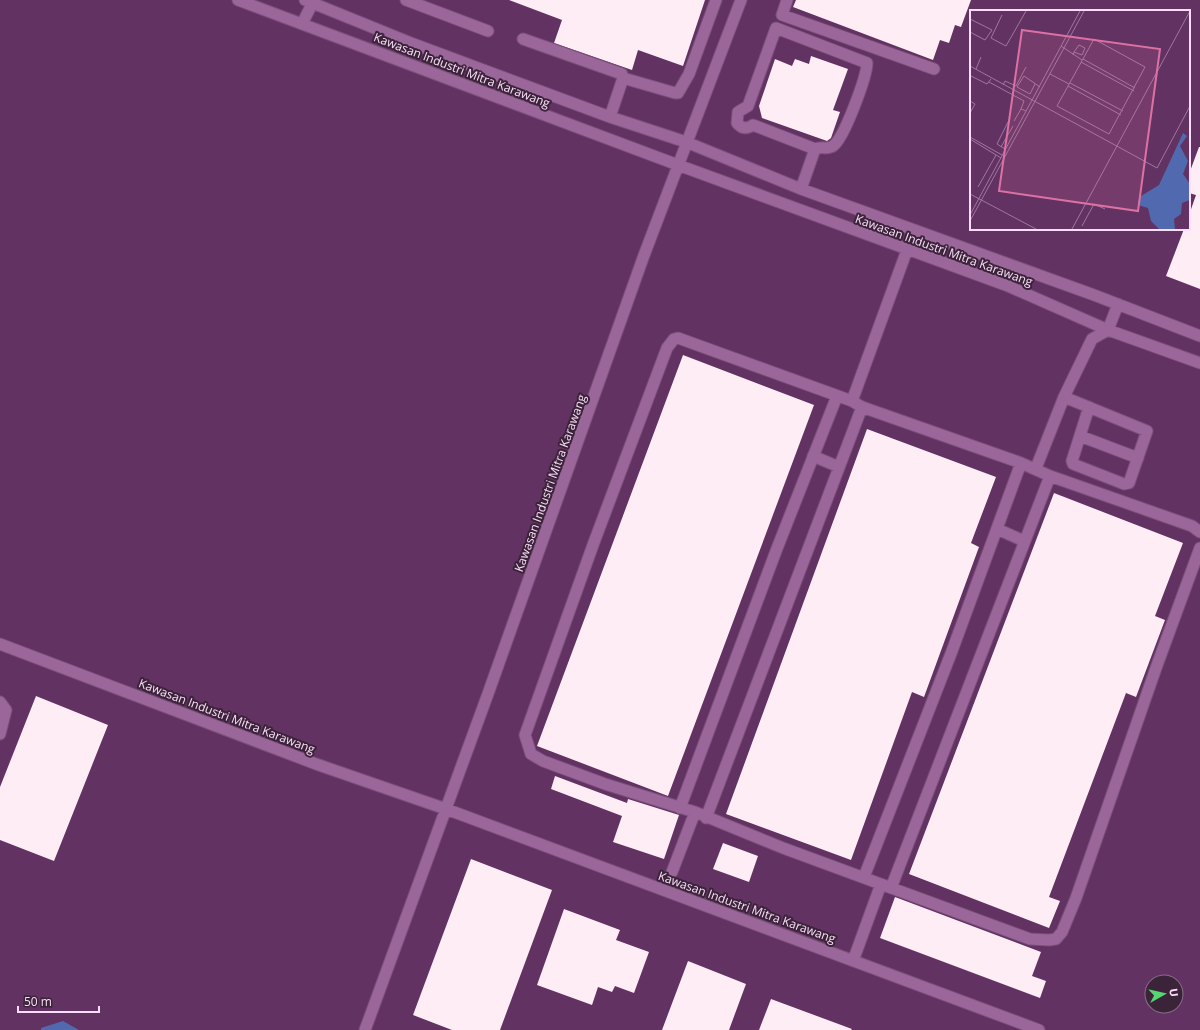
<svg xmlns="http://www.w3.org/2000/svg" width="1200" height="1030" font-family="'Open Sans',sans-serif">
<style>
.water{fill:#5169af}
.building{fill:#ffedf5}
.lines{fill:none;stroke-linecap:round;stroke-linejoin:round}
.minor-casing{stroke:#794f78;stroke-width:13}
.minor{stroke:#9b679a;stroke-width:11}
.labels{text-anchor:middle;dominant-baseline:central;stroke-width:4;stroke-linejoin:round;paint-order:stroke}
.street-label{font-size:12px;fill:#fcdefa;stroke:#3b243a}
.inset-road{fill:none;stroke:#a0779f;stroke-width:1}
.view{fill:#dc71a3;fill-opacity:0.15;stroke:#dc71a3;stroke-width:2}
.inset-edge{fill:none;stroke:#fcdefa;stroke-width:2}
</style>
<rect width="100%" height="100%" fill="#623262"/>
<!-- water -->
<path class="water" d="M63,1021L79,1030H41V1028Z"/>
<!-- building -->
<path class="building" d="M509,0H705L683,66L638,50L632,70L554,43L562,20Z
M796,0H971L961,27L955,25L949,43L940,40L933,60L793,7Z
M811,56L848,69L833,110L840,112L831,138L827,141L762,118L759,106L775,59L792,66L795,59L809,64Z
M1199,147H1200V289L1166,276L1184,229H1189V215L1196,195L1189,193V174Z
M683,355L814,405L668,796L537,746Z
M867,429L996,477L971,543L979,547L924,697L912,692L851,860L726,814Z
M1054,493L1183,543L1155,616L1165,620L1136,697L1126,693L1049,897L1060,901L1049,928L909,874Z
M36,696L108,725L54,861L0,840V787Z
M555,776L627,803L628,799L679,815L664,859L613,842L622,816L551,789Z
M723,843L758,856L749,882L713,869Z
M471,859L552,890L500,1030H452L413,1015Z
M895,897L1041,952L1032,976L1046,981L1040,998L880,938Z
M564,909L620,930L616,940L649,952L634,993L615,986L612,992L598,987L592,1005L537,985Z
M688,961L746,984L729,1030H662Z
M771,999L852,1029L851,1030H759Z"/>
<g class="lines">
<defs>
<path id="minor" d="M238,0L678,165L1008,286L1108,330L1200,363
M305,0L411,43L610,117L686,142L801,189L1094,295L1200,336
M406,0L488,31
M787,0L782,15L934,69
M302,24L314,0
M523,39L622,74L623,78L610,117
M623,78L675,93H678L689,74L716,0
M801,189L815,149C821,146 827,150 833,146C844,139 867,76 867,63L776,28L748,106L738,112L737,123C742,129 747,129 753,125L815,149
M1064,397L1147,431L1129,483L1124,484L1073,464L1072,461L1089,407
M852,401L907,250
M1080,436L1138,458
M813,456L839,467
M1036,468L1064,397L1092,339L1108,330L1118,304
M997,529L1024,541
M1200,532L1192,526L1050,476L1021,463L862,407L852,401L678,338L674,339L667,348L593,545L525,735L531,754L543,761L605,784L695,812L783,848L1030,939L1049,940L1056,939L1062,932L1076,898L1156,668L1200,548
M0,644L316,764L446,809L1039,1030
M0,702L6,710L0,734
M680,808L776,551L837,396
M706,818L862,407
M672,872L695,812
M864,877L952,651L1021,463
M891,888L1050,476
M853,961L881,884
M365,1030L489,691L643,258L741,0"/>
</defs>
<!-- minor casing -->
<use href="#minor" class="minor-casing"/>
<!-- minor -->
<use href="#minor" class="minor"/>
</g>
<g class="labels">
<!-- street labels -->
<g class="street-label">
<text transform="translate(462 70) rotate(21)">Kawasan Industri Mitra Karawang</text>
<text transform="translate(944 250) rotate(20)">Kawasan Industri Mitra Karawang</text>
<text transform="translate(550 483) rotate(-70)">Kawasan Industri Mitra Karawang</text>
<text transform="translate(227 716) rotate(21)">Kawasan Industri Mitra Karawang</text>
<text transform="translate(747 907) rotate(20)">Kawasan Industri Mitra Karawang</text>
</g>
</g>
<!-- overview -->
<g transform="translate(970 10)">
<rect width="220" height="220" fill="#623262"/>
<path d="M213,123L217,126L210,136L218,151L213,164L220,174V190L212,193L211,204L204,209L205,219H189L181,211L178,198L168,195V192L171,186L189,175Z" fill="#5169af"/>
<path class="inset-road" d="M32,5L21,28L36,36L56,1M0,9L22,20L15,30L0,22M124,29L175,57L139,124L87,96ZM91,36L112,50M103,45L104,42L109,35L115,38L112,45L104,42M113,49L165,78M111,52L164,81M0,56L187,158L220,96M6,59L11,47M80,64L99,74M1,66L17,74L21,69M19,72L54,91L51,99M100,73L153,101M65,74L60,84L47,77L54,66L70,77M33,75L35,71L46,76L56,57M98,76L151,105M0,91L5,94L0,103M44,111L51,99L56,101M0,127L32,145M0,129L31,148M31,137L43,116M35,139L27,134L38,112M8,177L26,145M0,184L66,219M0,205L110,1M0,211L114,1M112,216L124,194L135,199M102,219L220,1"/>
<path class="view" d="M52,20L190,39L168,201L29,181Z"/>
<rect width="220" height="220" class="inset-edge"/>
</g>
<!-- north arrow -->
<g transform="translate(1164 994) rotate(82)"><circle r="19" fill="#3b243a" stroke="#886e87"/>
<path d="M0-3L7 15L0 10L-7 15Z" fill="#56d671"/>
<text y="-6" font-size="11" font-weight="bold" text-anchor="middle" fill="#fcdefa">U</text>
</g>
<!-- scale -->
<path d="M18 1006v6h81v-6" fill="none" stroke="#fcdefa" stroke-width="2"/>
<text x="24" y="1006" font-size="12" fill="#fcdefa" stroke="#3b243a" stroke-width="3" paint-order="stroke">50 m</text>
</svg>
